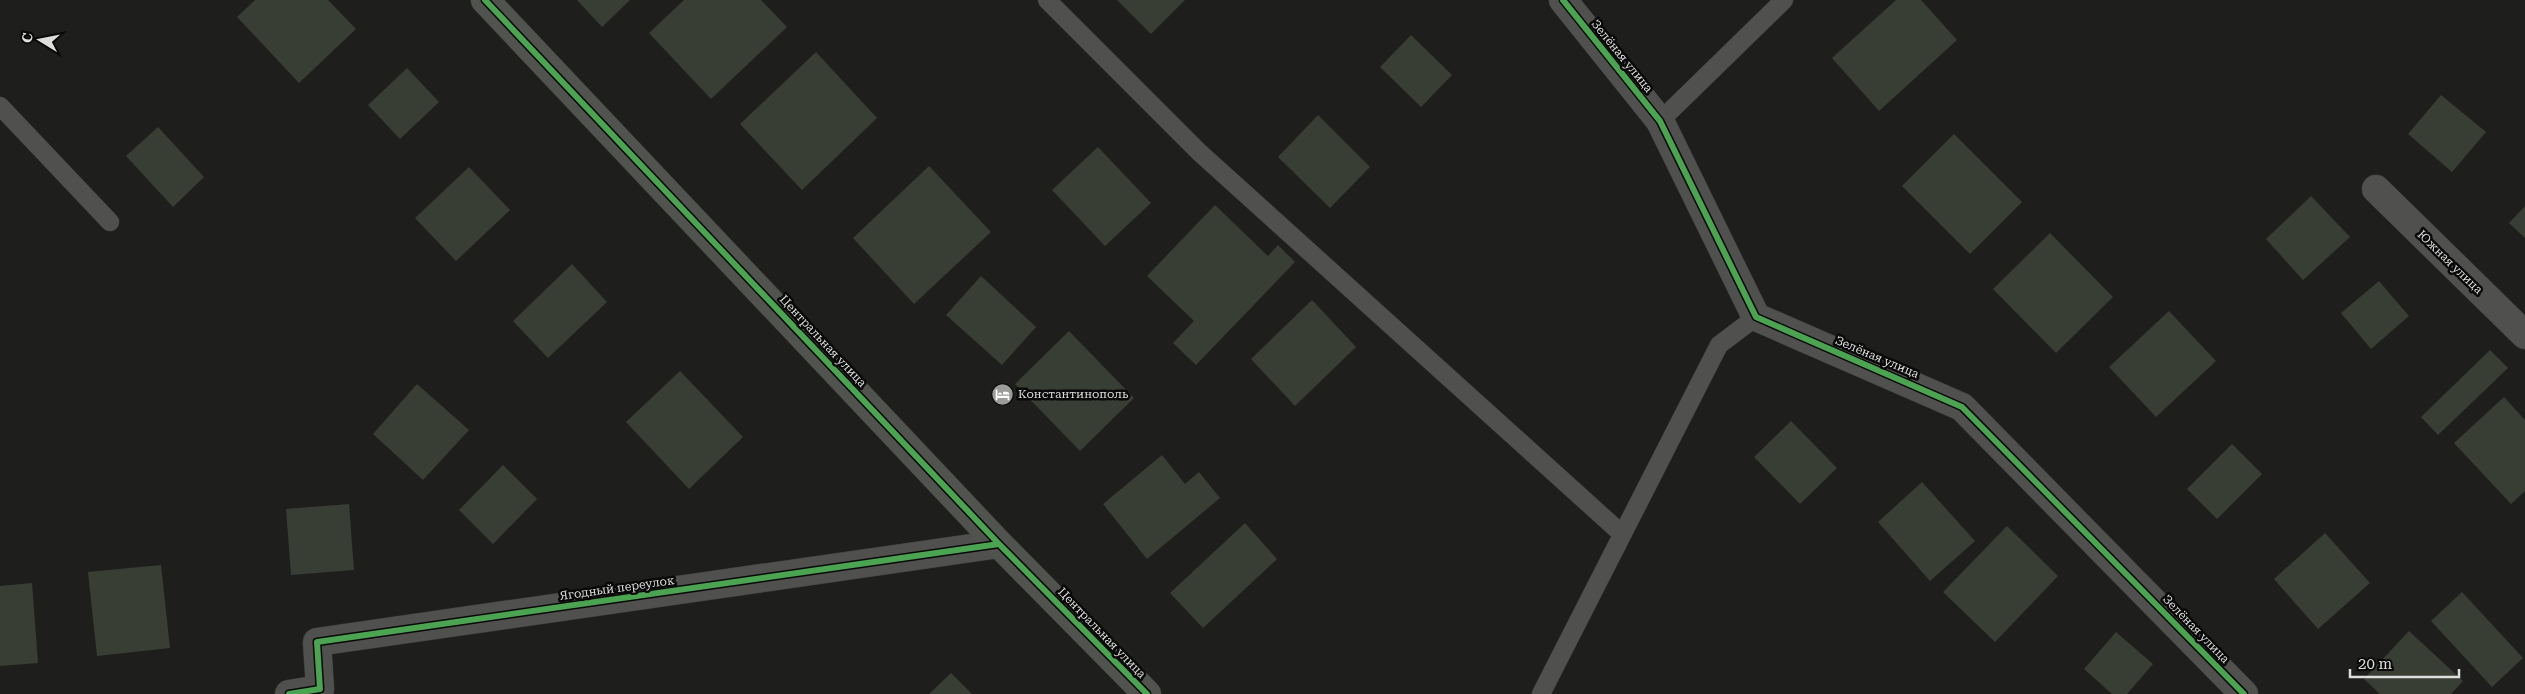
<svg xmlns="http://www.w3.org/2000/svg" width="2525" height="694" font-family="'Roboto Serif',serif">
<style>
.building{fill:#383e34}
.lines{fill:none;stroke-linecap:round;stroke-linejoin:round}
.lane-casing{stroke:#3b3c3a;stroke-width:19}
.street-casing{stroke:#3b3c3a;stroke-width:29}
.secondary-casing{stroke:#3b3c3a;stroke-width:29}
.lane{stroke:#50514f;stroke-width:18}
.street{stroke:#50514f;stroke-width:28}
.secondary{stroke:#50534e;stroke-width:28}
.cycleway-casing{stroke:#080908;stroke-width:9}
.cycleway{stroke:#4ca352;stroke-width:6}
.labels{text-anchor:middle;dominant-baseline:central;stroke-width:5;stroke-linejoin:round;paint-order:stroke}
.street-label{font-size:12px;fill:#dedfdd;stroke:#080908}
.poi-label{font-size:12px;fill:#dedfdd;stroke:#080908;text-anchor:start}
</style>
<rect width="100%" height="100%" fill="#1e1f1d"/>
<!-- building -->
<path class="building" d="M255,0H328L356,29L299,83L237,17Z
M577,0H630L602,27Z
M684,0H761L787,27L711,99L649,33Z
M1117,0H1185L1151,34Z
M1896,0H1921L1957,40L1879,111L1832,58Z
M1411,35L1452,75L1421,107L1380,67Z
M816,52L877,118L802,190L740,124Z
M407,68L439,102L400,139L368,105Z
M2441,95L2486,132L2452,172L2408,134Z
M1318,115L1370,167L1330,208L1278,157Z
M158,127L204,177L173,207L126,156Z
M1954,134L2022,202L1970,254L1902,186Z
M1098,147L1151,203L1105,246L1052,190Z
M929,166L991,232L914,304L853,238Z
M469,167L510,210L456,261L415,218Z
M2311,196L2350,237L2303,280L2266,239Z
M1215,205L1268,256L1278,245L1295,262L1196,365L1173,343L1194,321L1147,276Z
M2525,206V238L2509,223Z
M2050,233L2113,297L2056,353L1993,289Z
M572,264L607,302L548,358L513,321Z
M981,276L1036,327L1002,365L946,315Z
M2379,281L2409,316L2371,349L2341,313Z
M1312,300L1356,347L1295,406L1251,359Z
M2169,311L2216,361L2156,417L2109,367Z
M1069,331L1134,398L1080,451L1015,384Z
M2490,350L2508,368L2438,435L2421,417Z
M680,371L743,437L689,489L626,422Z
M417,384L469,430L423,480L373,434Z
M2504,397L2525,420V491L2511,504L2454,443Z
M1791,421L1837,468L1800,504L1754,457Z
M2232,444L2262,474L2217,519L2187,489Z
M1162,455L1185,484L1199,472L1220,498L1147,559L1103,504Z
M503,465L537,499L493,544L459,510Z
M1922,482L1975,541L1930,581L1878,522Z
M349,504L354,570L291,575L286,509Z
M1245,523L1277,559L1203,628L1170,593Z
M2007,526L2058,576L1995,642L1943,592Z
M2325,533L2370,583L2318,629L2274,579Z
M161,565L170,648L97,656L88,572Z
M32,583L38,663L0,666V586Z
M2462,592L2523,658L2492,687L2431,621Z
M2409,631L2463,681L2451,694H2380L2364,679Z
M2116,632L2153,664L2127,694H2112L2084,669Z
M951,673L972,694H929Z"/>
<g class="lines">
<defs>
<path id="lane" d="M1047,0L1199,152L1622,534
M0,106L110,222
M1660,121L1784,0
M1541,694L1719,345L1756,317"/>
<path id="street" d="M1563,0L1660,121L1756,317L1962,407L2244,694
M2376,189L2525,335
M289,694L320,689L317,642L999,544"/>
<path id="secondary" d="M485,0L999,544L1147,694"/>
</defs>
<!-- lane casing -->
<use href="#lane" class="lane-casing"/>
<!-- street casing -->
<use href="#street" class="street-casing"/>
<!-- secondary casing -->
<use href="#secondary" class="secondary-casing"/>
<!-- lane -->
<use href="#lane" class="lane"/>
<!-- street -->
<use href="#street" class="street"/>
<!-- secondary -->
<use href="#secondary" class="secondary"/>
<defs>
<path id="cycleway" d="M485,0L999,544L1147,694
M1563,0L1660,121L1756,317L1962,407L2244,694
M289,694L320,689L317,642L999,544"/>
</defs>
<!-- cycleway casing -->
<use href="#cycleway" class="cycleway-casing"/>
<!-- cycleway -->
<use href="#cycleway" class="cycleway"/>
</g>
<!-- icons -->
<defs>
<symbol id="hotel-disc" viewBox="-11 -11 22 22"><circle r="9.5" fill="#9b9c9a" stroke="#080908"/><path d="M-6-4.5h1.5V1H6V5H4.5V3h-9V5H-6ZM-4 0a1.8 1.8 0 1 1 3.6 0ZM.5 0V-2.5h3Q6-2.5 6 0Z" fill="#fff"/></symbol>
</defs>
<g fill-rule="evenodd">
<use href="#hotel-disc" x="990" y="382" width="25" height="25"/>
</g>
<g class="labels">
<!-- street labels -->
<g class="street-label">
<text transform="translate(1622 56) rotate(51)">Зелёная улица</text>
<text transform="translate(2450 262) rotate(44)">Южная улица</text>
<text transform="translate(823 341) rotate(47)">Центральная улица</text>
<text transform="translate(1877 357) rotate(23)">Зелёная улица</text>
<text transform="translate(617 588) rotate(-8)">Ягодный переулок</text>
<text transform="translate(2196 629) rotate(46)">Зелёная улица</text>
<text transform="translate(1102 633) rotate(46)">Центральная улица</text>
</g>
<!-- poi labels -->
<g class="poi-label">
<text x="1018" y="394">Константинополь</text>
</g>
</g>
<!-- north arrow -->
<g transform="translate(40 40) rotate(280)" stroke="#080908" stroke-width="4" paint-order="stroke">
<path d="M0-4L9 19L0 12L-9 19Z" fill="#dedfdd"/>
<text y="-8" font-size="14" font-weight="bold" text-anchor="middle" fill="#dedfdd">С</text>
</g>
<!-- scale -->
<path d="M2350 669v8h109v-8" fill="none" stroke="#dedfdd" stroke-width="2.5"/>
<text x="2358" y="669" font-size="15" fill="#dedfdd" stroke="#080908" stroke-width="4" paint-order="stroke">20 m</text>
</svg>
